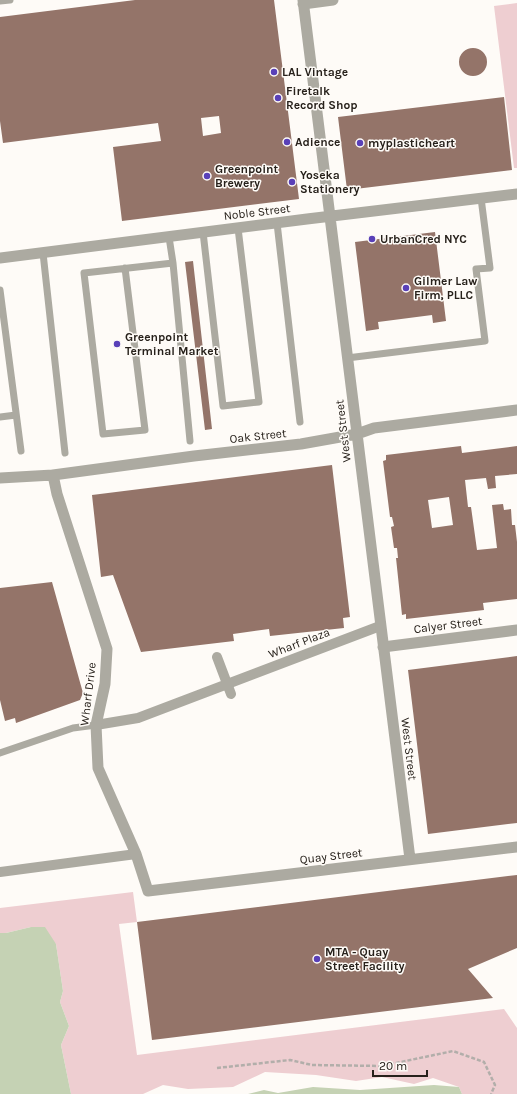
<svg xmlns="http://www.w3.org/2000/svg" width="517" height="1094" font-family="Karla,sans-serif">
<style>
.green{fill:#eeced1}
.water{fill:#c5d2b4}
.building{fill:#947469;fill-rule:evenodd}
.lines{fill:none;stroke-linecap:round;stroke-linejoin:round}
.path{stroke:#b2aeaa;stroke-width:2.5;stroke-dasharray:4 2;stroke-linecap:butt}
.service{stroke:#acaaa1;stroke-width:7}
.pedestrian{stroke:#acaaa1;stroke-width:10}
.minor{stroke:#acaaa1;stroke-width:11}
.poi-dot{fill:#5940b8;stroke:#fefbf7;stroke-width:1.5}
.labels{text-anchor:middle;dominant-baseline:central;stroke-width:3;stroke-linejoin:round;paint-order:stroke}
.poi-label{font-size:12px;font-weight:bold;fill:#27211b;stroke:#fefbf7;text-anchor:start}
.street-label{font-size:12px;fill:#27211b;stroke:#fefbf7}
</style>
<rect width="100%" height="100%" fill="#fefbf7"/>
<!-- green -->
<path class="green" d="M517,3V168H514L494,6Z
M133,892L137,922L119,924L137,1055L504,1009L517,1028V1094H462L459,1087L433,1078L414,1084L382,1077L356,1081L316,1075L265,1072L233,1087L188,1089L163,1085L143,1094H71L61,1045L69,1026L60,1002L63,991L56,944L31,927L6,933H0V908Z"/>
<!-- water -->
<path class="water" d="M31,927H45L56,944L63,991L60,1002L69,1026L61,1045L71,1094H0V933H6Z
M434,1085L459,1087L462,1094H248L264,1090L278,1093L313,1087L360,1090Z"/>
<!-- building -->
<path class="building" d="M135,0H274L299,199L122,221L113,147L161,141L158,123L3,143L0,121V17ZM219,116L221,133L203,136L201,118Z
M459 62a14 14 0 1 1 28 0a14 14 0 1 1-28 0Z
M504,97L512,170L347,190L338,117Z
M435,232L446,321L433,323L432,315L378,322L379,329L366,331L355,242Z
M193,261L212,429L205,430L185,262Z
M461,446L462,453L517,446V474L495,476L496,488L488,489L486,478L465,480L468,507H471L477,550L497,548L492,505L503,504L504,510L511,509L512,525H515L517,542V599L483,603L484,610L406,619V614L402,615L396,558H398L397,548H394L391,527L394,526L392,517H390L383,461L386,460V455ZM449,497L453,525L432,528L428,500Z
M332,465L350,617L343,618L344,628L270,636L269,629L233,634L234,641L141,652L113,575L101,577L92,495Z
M52,582L83,693L80,700L16,723L15,718L5,721L0,700V588Z
M517,656V823L428,834L408,670Z
M517,875V948L468,969L493,998L152,1040L137,922Z"/>
<g class="lines">
<!-- path -->
<path class="path" d="M217,1068L290,1060L312,1065L382,1066L453,1051L484,1062L495,1085L491,1094"/>
<!-- service -->
<path class="service" d="M0,1L10,0
M277,223L300,422
M203,232L223,406L259,402L238,228
M169,237L173,263
M43,253L65,453
M125,268L145,430L103,434L84,273L173,263L190,441
M0,290L21,451
M347,358L485,341L476,269L490,268L481,198
M0,417L16,415
M0,753L73,728L96,725"/>
<!-- pedestrian -->
<path class="pedestrian" d="M217,657L231,694
M96,725L138,718L380,626
M0,872L136,854"/>
<!-- minor -->
<path class="minor" d="M303,0L410,859
M303,4L333,0
M0,258L307,219L517,194
M53,475L57,494L107,649L105,684L96,725L98,768L136,854L148,891L517,847
M0,478L53,475L194,456L301,444L357,434L374,428L517,410
M383,647L517,630"/>
</g>
<!-- markers -->
<g class="poi-dot">
<circle cx="274" cy="72" r="4"/>
<circle cx="278" cy="98" r="4"/>
<circle cx="287" cy="142" r="4"/>
<circle cx="360" cy="143" r="4"/>
<circle cx="207" cy="176" r="4"/>
<circle cx="292" cy="182" r="4"/>
<circle cx="372" cy="239" r="4"/>
<circle cx="406" cy="288" r="4"/>
<circle cx="117" cy="344" r="4"/>
<circle cx="317" cy="959" r="4"/>
</g>
<g class="labels">
<!-- poi labels -->
<g class="poi-label">
<text x="282" y="72">LAL Vintage</text>
<text x="286" y="91">Firetalk<tspan x="286" dy="14">Record Shop</tspan></text>
<text x="295" y="142">Adience</text>
<text x="368" y="143">myplasticheart</text>
<text x="215" y="169">Greenpoint<tspan x="215" dy="14">Brewery</tspan></text>
<text x="300" y="175">Yoseka<tspan x="300" dy="14">Stationery</tspan></text>
<text x="380" y="239">UrbanCred NYC</text>
<text x="414" y="281">Gilmer Law<tspan x="414" dy="14">Firm, PLLC</tspan></text>
<text x="125" y="337">Greenpoint<tspan x="125" dy="14">Terminal Market</tspan></text>
<text x="325" y="952">MTA - Quay<tspan x="325" dy="14">Street Facility</tspan></text>
</g>
<!-- street labels -->
<g class="street-label">
<text transform="translate(257 212) rotate(-7)">Noble Street</text>
<text transform="translate(343 431) rotate(-97)">West Street</text>
<text transform="translate(258 436) rotate(-6)">Oak Street</text>
<text transform="translate(448 625) rotate(-7)">Calyer Street</text>
<text transform="translate(299 643) rotate(-21)">Wharf Plaza</text>
<text transform="translate(88 694) rotate(-83)">Wharf Drive</text>
<text transform="translate(409 749) rotate(83)">West Street</text>
<text transform="translate(331 856) rotate(-7)">Quay Street</text>
</g>
</g>
<!-- scale -->
<path d="M373 1070v6h54v-6" fill="none" stroke="#27211b" stroke-width="2"/>
<text x="379" y="1070" font-size="12" fill="#27211b" stroke="#fefbf7" stroke-width="3" paint-order="stroke">20 m</text>
</svg>
